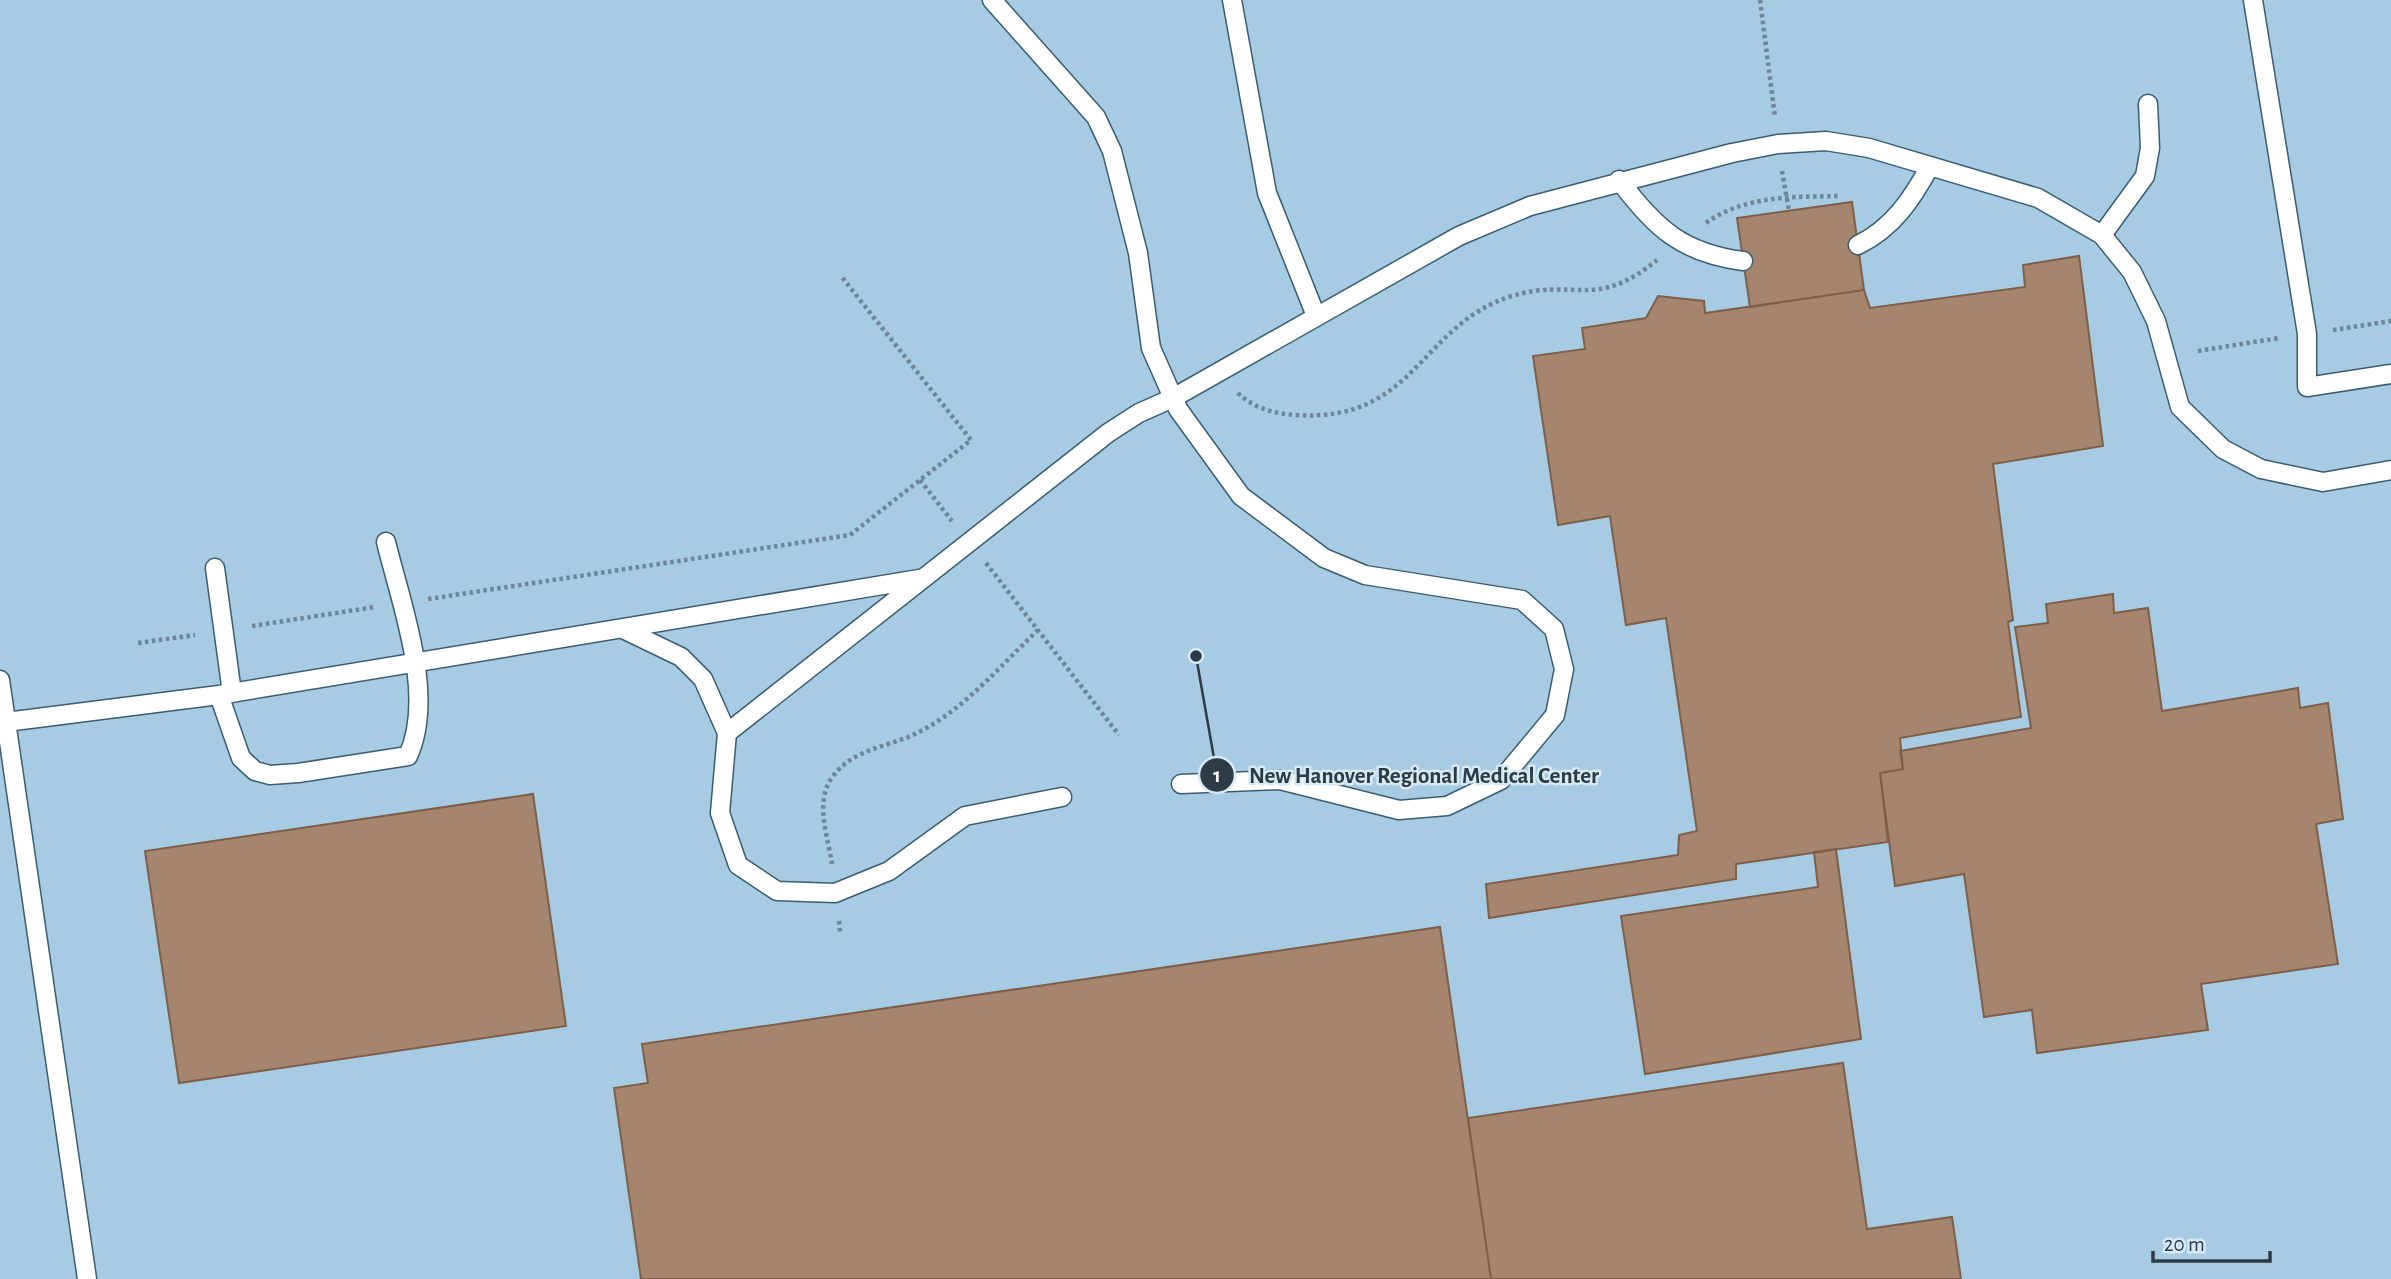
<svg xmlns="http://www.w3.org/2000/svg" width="2391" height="1279" font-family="'Alegreya Sans',sans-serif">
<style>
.building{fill:#a6856f;stroke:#7e5f49;stroke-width:2}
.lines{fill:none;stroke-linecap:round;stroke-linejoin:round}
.lane-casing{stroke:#3b5d71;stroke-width:21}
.path{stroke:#6d8799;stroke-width:4.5;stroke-dasharray:3.5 3.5;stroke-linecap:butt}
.lane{stroke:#fff;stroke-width:18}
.leader{fill:none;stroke:#2c3b45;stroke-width:2.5}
.callout-dot{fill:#2c3b45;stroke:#d6e9f5;stroke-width:2.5}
.mark-label{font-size:21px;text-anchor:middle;font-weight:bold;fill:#fff}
.callout-label{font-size:23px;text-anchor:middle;font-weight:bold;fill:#2c3b45;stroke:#d6e9f5;stroke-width:5;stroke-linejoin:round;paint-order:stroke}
</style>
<rect width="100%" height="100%" fill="#a6cbe3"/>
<!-- building -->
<path class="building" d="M1852,202L1864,290L1750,307L1737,218Z
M2079,256L2103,446L1993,464L2013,620L2008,622L2021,717L1900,738L1903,769L1880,773L1888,842L1736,864V879L1489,918L1486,884L1678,855L1679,835L1697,831L1666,618L1626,625L1610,516L1558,525L1533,356L1585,349L1582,328L1646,318L1658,296L1704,301L1705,313L1864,290L1870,308L2025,287L2023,265Z
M2113,594L2114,613L2148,608L2162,711L2298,688L2300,708L2328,703L2343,819L2316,824L2338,964L2201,984L2208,1030L2037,1053L2032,1010L1984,1017L1964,874L1895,886L1880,773L1903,769L1900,751L2031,728L2015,627L2048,623L2046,604Z
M533,794L566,1026L179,1083L145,851Z
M1836,849L1861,1039L1645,1074L1621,916L1818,887L1814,852Z
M1440,927L1491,1279H641L614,1088L648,1083L642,1044Z
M1843,1063L1867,1229L1952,1217L1961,1279H1491L1468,1118Z"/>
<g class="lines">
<defs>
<path id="lane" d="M992,0L1096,117L1112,151L1138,253L1151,348L1178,409L1241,496L1324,558L1365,575L1522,600L1554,629L1564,669L1555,715L1501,780L1447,806L1399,810L1280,780L1181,784
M1232,0L1267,193L1316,316
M2253,0L2307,334V387L2391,374
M1619,180C1655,228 1682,253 1743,261
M2102,235L2145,176L2150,148L2148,104
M1858,245C1893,228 1912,199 1930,166
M215,568L232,693
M625,630L681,657L703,679L727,733L720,813L738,865L777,891L835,893L889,871L965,816L1062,797
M0,680L87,1279
M219,695L241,758L255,771L270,775L298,773L408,756C436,695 401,604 386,542
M6,722L219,695L919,579
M727,733L1108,433L1139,413L1173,398L1459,236L1530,206L1732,153L1778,144L1826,141L1869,148L2038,198L2102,235L2132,272L2156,321L2180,407L2223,449L2261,469L2323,482L2391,470"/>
</defs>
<!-- lane casing -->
<use href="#lane" class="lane-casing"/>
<!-- path -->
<path class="path" d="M1760,0L1775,117
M1782,171L1789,211
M1706,223C1745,195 1794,197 1840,196
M2333,330L2391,321
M2198,351L2279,338
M1238,393C1253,408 1275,414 1296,415C1416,423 1420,324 1512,296C1574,277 1595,311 1657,260
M920,480L952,521
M986,563L1119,735
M428,599L850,535L971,440L841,276
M252,626L375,607
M138,643L195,635
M832,864C828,838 815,803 831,779C851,749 885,748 915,734C963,711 1000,666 1038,630
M839,921L840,932"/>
<!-- lane -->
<use href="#lane" class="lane"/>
</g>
<!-- callouts -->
<path class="leader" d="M1196 656L1217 775"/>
<g class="callout-dot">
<circle cx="1196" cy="656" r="7"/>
<circle cx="1217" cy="775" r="18"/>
</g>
<g class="mark-label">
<text x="1217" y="782">1</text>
</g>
<g class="callout-label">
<text x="1424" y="783">New Hanover Regional Medical Center</text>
</g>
<!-- scale -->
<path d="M2153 1251v10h117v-10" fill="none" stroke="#2c3b45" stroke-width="3.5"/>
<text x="2164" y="1251" font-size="21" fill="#2c3b45" stroke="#d6e9f5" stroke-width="5" paint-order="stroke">20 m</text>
</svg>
